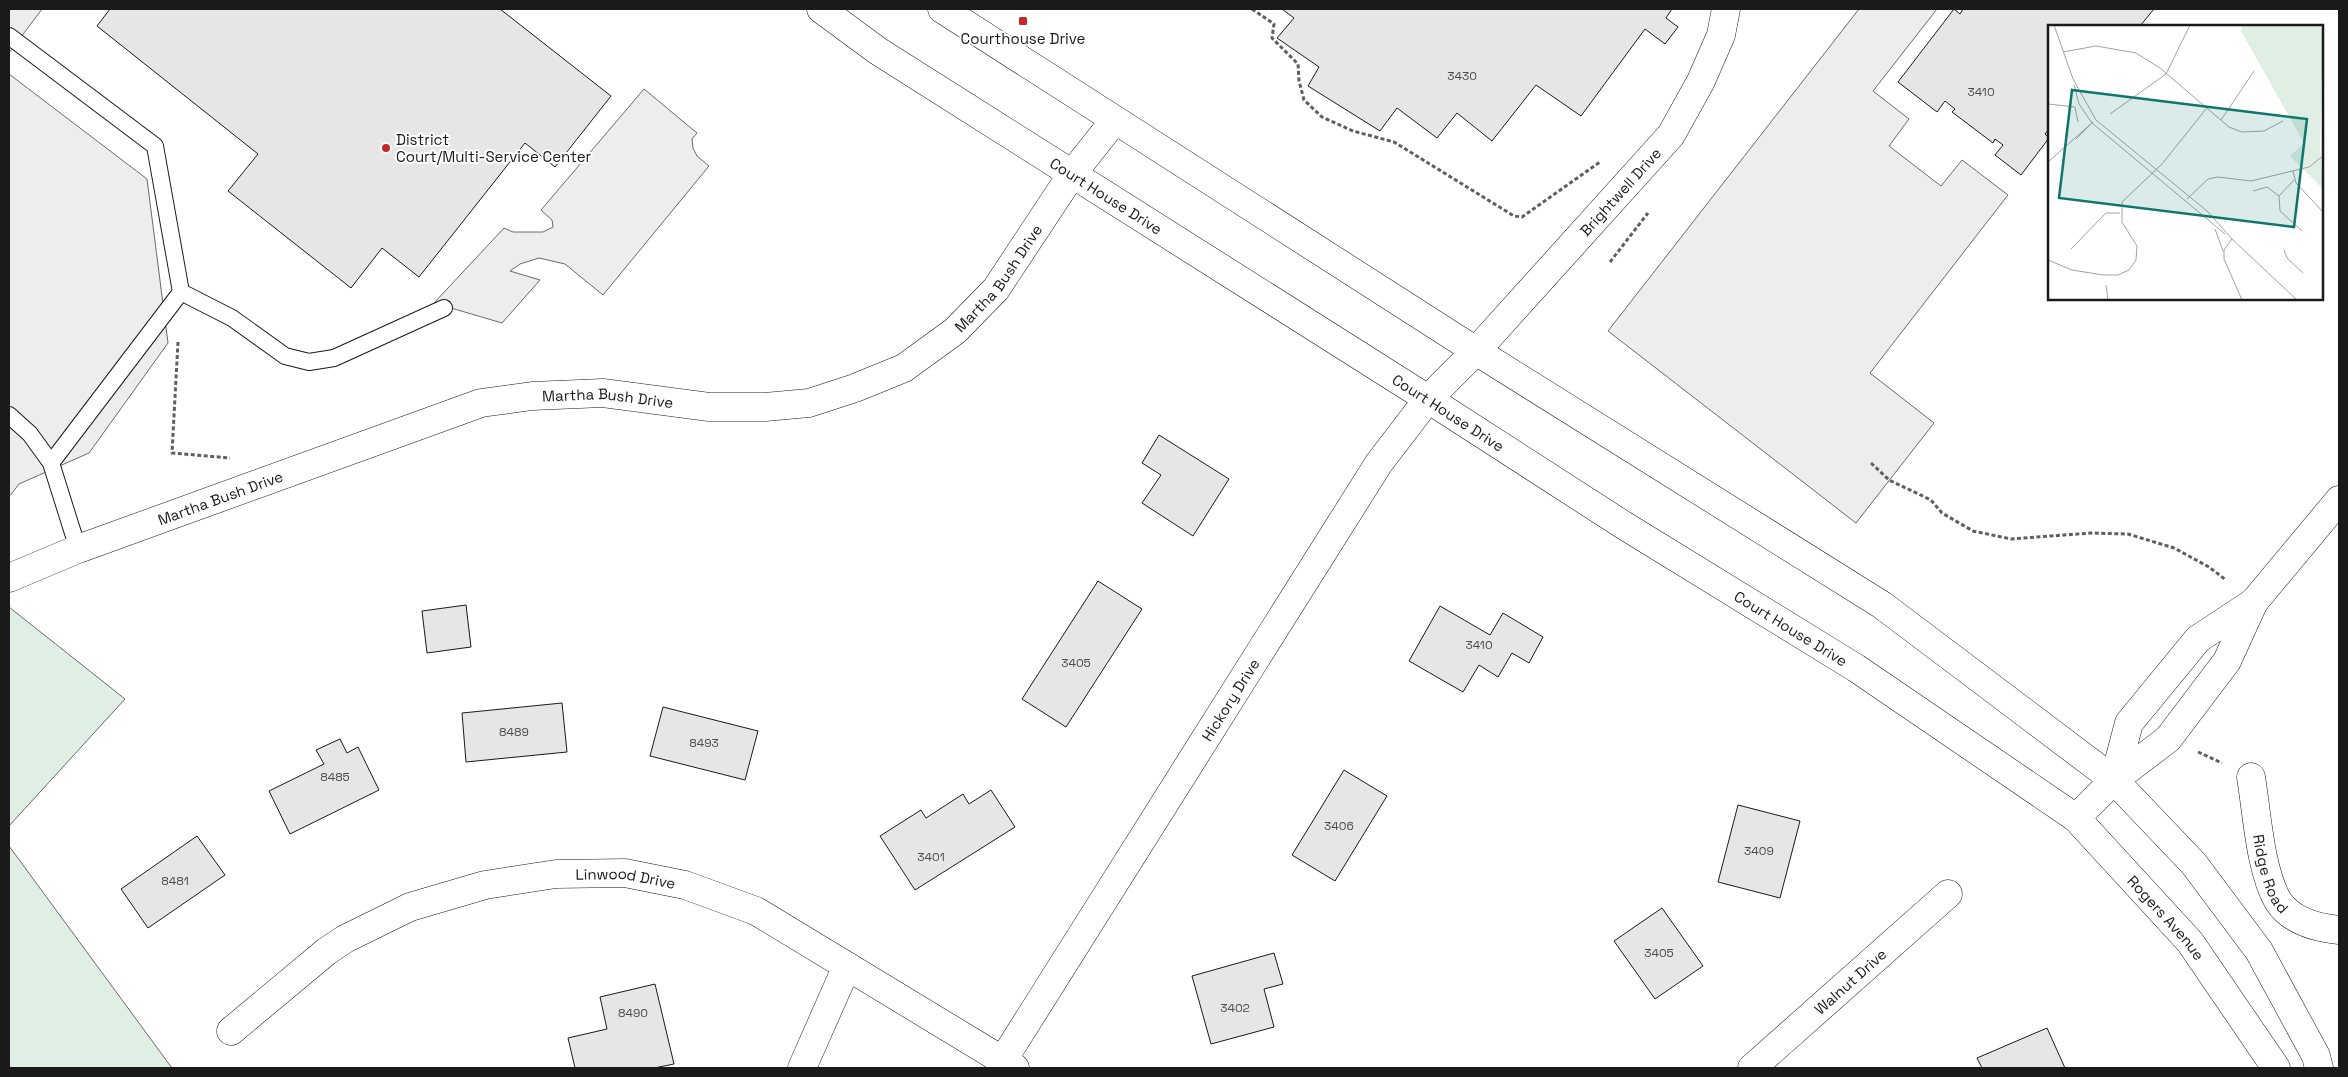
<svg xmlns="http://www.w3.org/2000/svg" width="2348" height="1077" font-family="'Space Grotesk',sans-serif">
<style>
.green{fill:#e0efe3;stroke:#6a6a6a}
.parking{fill:#ededed;stroke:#6a6a6a}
.building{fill:#e6e6e6;stroke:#1a1a1a}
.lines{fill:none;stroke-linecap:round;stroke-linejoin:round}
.lane-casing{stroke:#1a1a1a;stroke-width:18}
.street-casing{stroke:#1a1a1a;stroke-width:29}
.secondary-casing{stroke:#1a1a1a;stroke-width:29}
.path{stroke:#5f5f5f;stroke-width:3;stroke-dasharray:4 2.5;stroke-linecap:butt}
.lane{stroke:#fff;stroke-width:16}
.street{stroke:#fff;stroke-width:28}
.secondary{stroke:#fff;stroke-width:28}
.poi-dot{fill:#c62828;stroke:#fff;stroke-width:2}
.labels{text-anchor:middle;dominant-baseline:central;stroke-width:4;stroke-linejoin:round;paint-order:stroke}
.number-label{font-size:12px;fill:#4d4d4d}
.poi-label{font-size:15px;fill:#1a1a1a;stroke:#fff}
.street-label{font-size:15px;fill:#1a1a1a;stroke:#fff}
.inset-road{fill:none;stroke:#a3a3a3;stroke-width:1}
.view{fill:#0f766e;fill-opacity:0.15;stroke:#0f766e;stroke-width:2.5}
.inset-edge{fill:none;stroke:#1a1a1a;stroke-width:2.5}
</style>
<rect width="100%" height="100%" fill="#fff"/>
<!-- green -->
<path class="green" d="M9,607L125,699L9,826Z
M9,846L172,1068H9Z"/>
<!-- parking -->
<path class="parking" d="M9,9H42L9,53Z
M1859,9H1937L1873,91L1909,119L1889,146L1941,186L1962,160L2008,195L1870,373L1934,423L1856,523L1608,331Z
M9,74L147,179L168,343L89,453L19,484L9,497Z
M644,89L697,133L692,139L693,148L697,156L709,166L603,295L565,264L539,258L520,264L510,271L540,280L502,323L434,303L504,228L513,232H543L553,227L552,220L541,210Z"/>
<!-- building -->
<path class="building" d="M110,9H500L611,96L555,167L525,143L419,277L382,248L351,288L228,191L258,154L97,26Z
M1282,9H1672L1666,18L1678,27L1665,44L1645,29L1581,116L1536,85L1492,141L1457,113L1437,138L1397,108L1380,131L1308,86L1319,67L1277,38L1294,18Z
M1954,9L1960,14L1963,9H2154L2140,26H2049V129L2045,134L2049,138L2021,175L1995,155L2003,145L1995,139L1993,143L1952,112L1955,109L1945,101L1937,112L1898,82Z
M1159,435L1229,479L1193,536L1142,503L1161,475L1142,463Z
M1098,581L1142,609L1066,727L1022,699Z
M466,605L471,647L427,653L422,611Z
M1440,606L1490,635L1503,613L1543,637L1529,663L1512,653L1498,677L1479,665L1463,692L1409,661Z
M562,703L567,752L466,762L462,713Z
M663,707L758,731L745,780L650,756Z
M340,739L347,753L358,747L379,790L290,834L269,791L324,764L316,750Z
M1344,770L1387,796L1335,881L1292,855Z
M991,790L1015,827L915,890L880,836L921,810L926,818L963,794L969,804Z
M1738,805L1800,821L1780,898L1718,882Z
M197,836L225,875L148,928L121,889Z
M1662,908L1703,966L1655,999L1614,941Z
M1274,953L1283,984L1264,989L1274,1027L1211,1044L1192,976Z
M655,984L674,1064L654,1068H575L568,1038L607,1029L600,997Z
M2047,1028L2065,1068H1982L1977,1058Z"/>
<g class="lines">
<defs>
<path id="lane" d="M9,36L155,146L181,292
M9,415L30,434L51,463L78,549
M51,463L181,292L232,318L285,356L309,362L334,358L444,308"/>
<g id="street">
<path id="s1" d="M9,578L78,549L481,403L532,396L603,393L709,407H765L809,403L855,388L904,368L955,331L996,289L1072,174L1114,121"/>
<path id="s2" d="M2251,777C2257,813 2260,870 2278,901C2291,921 2318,928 2339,930"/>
<path id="s3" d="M231,1031L327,951L345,939L410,907L485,885L556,874L625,873L685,885L756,911L1015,1068"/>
<path id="s4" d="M1003,1060L1379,463L1428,399L1476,351L1671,135L1701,81L1721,35L1726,9"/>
<path d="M802,1068L847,966"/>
<path id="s5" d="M1752,1068L1948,894"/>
</g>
<g id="secondary">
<path id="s6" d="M821,9L878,51L1428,399L1625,526L1856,668L2076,818L2190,942L2276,1068"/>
<path d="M942,9L1476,351L1882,605L2114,780L2194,864L2259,951L2316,1056L2319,1068"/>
<path d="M2114,780L2129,723L2198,639L2254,602"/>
<path d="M2076,818L2114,780L2168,739L2227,661L2254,602L2339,500"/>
</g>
</defs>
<!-- lane casing -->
<use href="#lane" class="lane-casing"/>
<!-- street casing -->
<use href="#street" class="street-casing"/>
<!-- secondary casing -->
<use href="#secondary" class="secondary-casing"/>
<!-- path -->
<path class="path" d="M1252,9L1274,24L1272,38L1298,64L1299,81L1304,100L1322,117L1353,131L1394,142L1514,216L1522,217L1600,162
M1610,262L1648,213
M178,342L172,453L230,458
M1871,463L1889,480L1931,500L1942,513L1973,531L2011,539L2091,533L2128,534L2174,548L2209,567L2226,580
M2198,752L2222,763"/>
<!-- lane -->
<use href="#lane" class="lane"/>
<!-- street -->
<use href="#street" class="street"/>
<!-- secondary -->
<use href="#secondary" class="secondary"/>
</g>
<!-- markers -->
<g class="poi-dot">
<rect x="1018" y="16" width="10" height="10" rx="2.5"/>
<circle cx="386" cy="148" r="5"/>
</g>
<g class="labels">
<!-- number labels -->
<g class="number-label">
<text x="1462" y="76">3430</text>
<text x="1981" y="92">3410</text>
<text x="1479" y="645">3410</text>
<text x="1076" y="663">3405</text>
<text x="514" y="732">8489</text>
<text x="704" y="743">8493</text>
<text x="335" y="777">8485</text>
<text x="1339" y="826">3406</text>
<text x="1759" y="851">3409</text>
<text x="931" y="857">3401</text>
<text x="175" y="881">8481</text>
<text x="1659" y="953">3405</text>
<text x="1235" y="1008">3402</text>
<text x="633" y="1013">8490</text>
</g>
<!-- poi labels -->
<g class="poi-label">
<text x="1023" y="38">Courthouse Drive</text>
<text x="396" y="139" text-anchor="start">District<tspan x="396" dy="17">Court/Multi-Service Center</tspan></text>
</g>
<!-- street labels -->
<g class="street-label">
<text stroke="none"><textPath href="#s4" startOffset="1069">Brightwell Drive</textPath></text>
<text stroke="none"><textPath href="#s6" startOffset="341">Court House Drive</textPath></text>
<text stroke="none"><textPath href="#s1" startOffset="1066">Martha Bush Drive</textPath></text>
<text stroke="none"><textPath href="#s1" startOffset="631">Martha Bush Drive</textPath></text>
<text stroke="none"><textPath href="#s6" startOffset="746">Court House Drive</textPath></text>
<text stroke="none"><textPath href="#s1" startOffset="226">Martha Bush Drive</textPath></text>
<text stroke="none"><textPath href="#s6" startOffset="1151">Court House Drive</textPath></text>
<text stroke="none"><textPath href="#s4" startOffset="426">Hickory Drive</textPath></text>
<text stroke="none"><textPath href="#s2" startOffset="99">Ridge Road</textPath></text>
<text stroke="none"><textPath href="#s3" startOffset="439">Linwood Drive</textPath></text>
<text stroke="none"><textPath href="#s6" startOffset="1628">Rogers Avenue</textPath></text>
<text stroke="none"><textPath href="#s5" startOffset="131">Walnut Drive</textPath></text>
</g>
</g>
<!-- overview -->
<g transform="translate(2048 25)">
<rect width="275" height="275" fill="#fff"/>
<path d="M194,0H275L272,122L275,164L242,131L256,118L193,6Z" fill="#e0efe3"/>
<path class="inset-road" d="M6,0L25,54L48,95L159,186L184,214M15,27L48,21L88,28L112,43L181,102L194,107L216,106L235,96M26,60L31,79L44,98L177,209M0,79L27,82L30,97M62,89L118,49L142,0M173,95L206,46M28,114L43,99M0,137L45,97M245,146L248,158L275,187M205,166L219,162L231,171L246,155M231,171L232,186L254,206M139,174L160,154L170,152L203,156L261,142L275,131M167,204L175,226M184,214L249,275M184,214L176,225V234L194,275M23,224L58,188H72M236,225L239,233L255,248M0,235L24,245L55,250H70L81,245L88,235L89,221L74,197V177L114,139L158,84M58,260L60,275"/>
<path class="view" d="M24,65L259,94L246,202L11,173Z"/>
<rect width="275" height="275" class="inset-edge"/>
</g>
<!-- border -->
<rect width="2348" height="1077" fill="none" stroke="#1a1a1a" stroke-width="20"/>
</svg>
